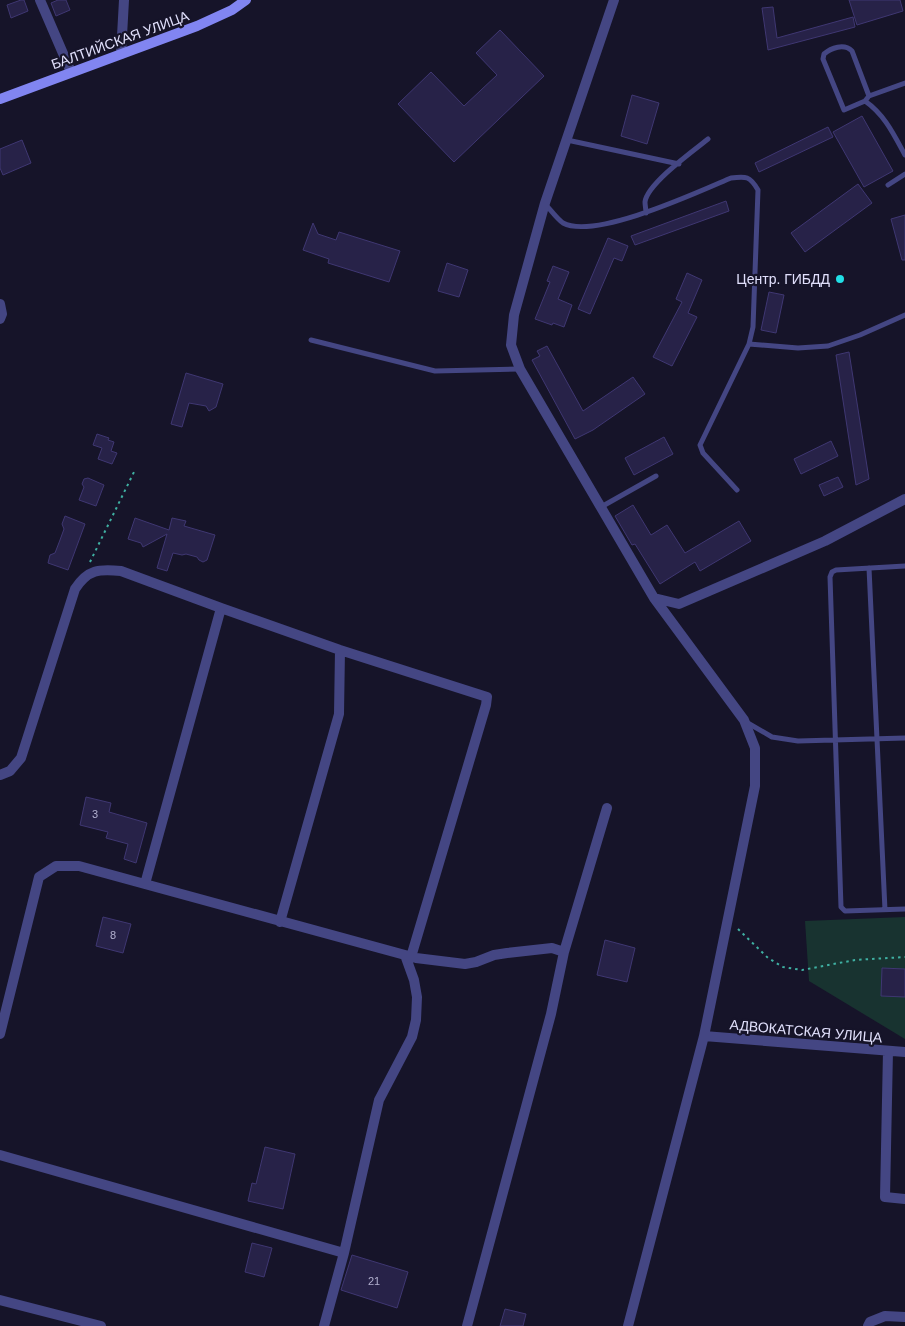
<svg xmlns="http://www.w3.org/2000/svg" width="905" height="1326" font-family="Helvetica,sans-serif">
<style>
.green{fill:#183330}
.building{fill:#272248;stroke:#3f3772}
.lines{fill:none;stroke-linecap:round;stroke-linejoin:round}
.path{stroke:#3fb0a2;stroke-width:2;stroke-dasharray:2.5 4;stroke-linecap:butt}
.service{stroke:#444683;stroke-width:5}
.minor{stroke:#444683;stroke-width:10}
.secondary{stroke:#8185f1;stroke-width:10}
.poi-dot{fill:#21dfe6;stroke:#161429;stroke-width:2}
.labels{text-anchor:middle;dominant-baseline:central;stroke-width:4.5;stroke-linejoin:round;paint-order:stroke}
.number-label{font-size:11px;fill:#b2b0cf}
.street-label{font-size:14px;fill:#e1e0fc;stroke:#161429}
.poi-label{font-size:14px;fill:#e1e0fc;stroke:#161429;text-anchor:end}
</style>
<rect width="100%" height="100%" fill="#161429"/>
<!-- green -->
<path class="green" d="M905,917V1039L809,981L805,921Z"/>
<!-- building -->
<path class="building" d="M21,0H24L28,11L11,18L7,5Z
M58,0H66L70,10L56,16L51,3Z
M849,0H900L903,11L857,25Z
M773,7L777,38L853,17L855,27L768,50L762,8Z
M500,30L544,76L454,162L398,104L431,72L464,106L497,75L476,53Z
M632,95L659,103L647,144L621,136Z
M862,116L893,171L864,187L833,132Z
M828,127L833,137L759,172L755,163Z
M22,140L31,163L3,175L0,168V149Z
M858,184L872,203L805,252L791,233Z
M726,201L729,211L635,245L631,236Z
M905,215V260H902L891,219Z
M313,223L318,234L336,240L339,232L400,251L389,282L328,263L329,259L303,250Z
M608,238L628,246L622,261L614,258L590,314L578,309Z
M447,263L468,270L459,297L438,291Z
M553,266L569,272L558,299L572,305L564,327L553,323L552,325L535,319L550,282L547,281Z
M687,273L702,280L688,313L697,317L672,366L653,357L682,302L676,299Z
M769,292L784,295L776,333L761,330Z
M547,346L583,411L633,377L645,394L593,430L575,439L532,360L540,356L537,351Z
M849,352L869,479L856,485L836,355Z
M186,373L223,384L216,407L209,411L206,406L189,403L182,427L171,424Z
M97,434L109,438L108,440L114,442L111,451L117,453L112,464L98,459L102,448L93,445Z
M664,437L673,454L634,475L625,458Z
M831,441L838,456L801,474L794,459Z
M838,477L843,487L824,496L819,485Z
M88,478L104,485L96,506L79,500L84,487L82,484L84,479Z
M633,505L651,535L667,525L685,553L739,521L751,541L700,571L695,562L660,584L635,544L632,545L615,516Z
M65,516L85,524L68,570L48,563L50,555L55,553L60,540L64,529L62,524Z
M135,518L169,530L172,518L186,521L184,526L215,535L207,560L203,562L199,560L197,557L186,554L182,555L173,553L167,571L157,568L167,534L143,547L141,543L128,539Z
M86,797L111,803L109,812L147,823L136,863L124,859L128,844L106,838L108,832L80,825Z
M103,917L131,924L123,953L96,946Z
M605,940L635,948L627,982L597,975Z
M882,968L905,969V997L881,996Z
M265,1147L295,1154L283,1209L248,1201L252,1183L256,1184Z
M252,1243L272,1248L264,1277L245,1272Z
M352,1255L408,1272L397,1308L341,1290Z
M505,1309L526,1314L523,1326H500Z"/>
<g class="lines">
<!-- path -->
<path class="path" d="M90,562L134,472
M738,929L768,958L783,967L802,970L855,960L905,957"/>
<!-- service -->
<path class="service" d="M869,96L852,51C844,43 831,48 824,54L823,59L844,110L865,101L869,96L905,83
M865,101C885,115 894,135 905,155
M567,140L679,164
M888,185L905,174
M545,204C550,209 557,219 563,223C595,240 698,192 731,178C746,176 750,176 758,190L753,327L749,344L700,445L703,453L737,490
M646,213C646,210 645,205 645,202C647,184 693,151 708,139
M311,340L435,371L519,369
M749,344L798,348L828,346L860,335L905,315
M601,507L656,476
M905,566L836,570L832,572L830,577L841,907L845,911L905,909
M869,568L885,910
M746,722L772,737L798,741L905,738"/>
<!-- minor -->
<path class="minor" d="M40,0L71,72
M614,0L545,203L514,315L511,345L520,369L654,598L744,720L755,748V786L704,1036L628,1326
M121,54L124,0
M0,304L2,314L0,319
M654,598L679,604L825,541L905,499
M221,608L340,650L487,697L486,705L411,957
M0,775L10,771L21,758L75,589C88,569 99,569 121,571L221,608L145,884
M280,922L339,714L340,650
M0,1034L39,877L56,866H79L416,958L465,964L476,962L494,955L507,953L552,948L564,952
M704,1036L905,1052
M888,1051L885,1197L905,1199
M0,1155L344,1253
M0,1300L101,1326
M324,1326L344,1253L379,1100L412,1037L416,1020L417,997L414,980L405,955
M467,1326L551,1014L564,952L607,808
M868,1326L870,1322L885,1316L905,1317"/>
<!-- secondary -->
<path class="secondary" d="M0,99L197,26L232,10L246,0"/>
</g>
<!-- markers -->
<circle class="poi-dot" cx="840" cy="279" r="5"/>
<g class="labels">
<!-- number labels -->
<g class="number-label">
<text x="95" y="814">3</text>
<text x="113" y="935">8</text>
<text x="374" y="1281">21</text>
</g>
<!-- street labels -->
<g class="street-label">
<text transform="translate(120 40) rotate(-20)">БАЛТИЙСКАЯ УЛИЦА</text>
<text transform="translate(806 1031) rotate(5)">АДВОКАТСКАЯ УЛИЦА</text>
</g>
<!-- poi labels -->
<g class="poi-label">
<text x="830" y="279">Центр. ГИБДД</text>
</g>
</g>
</svg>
